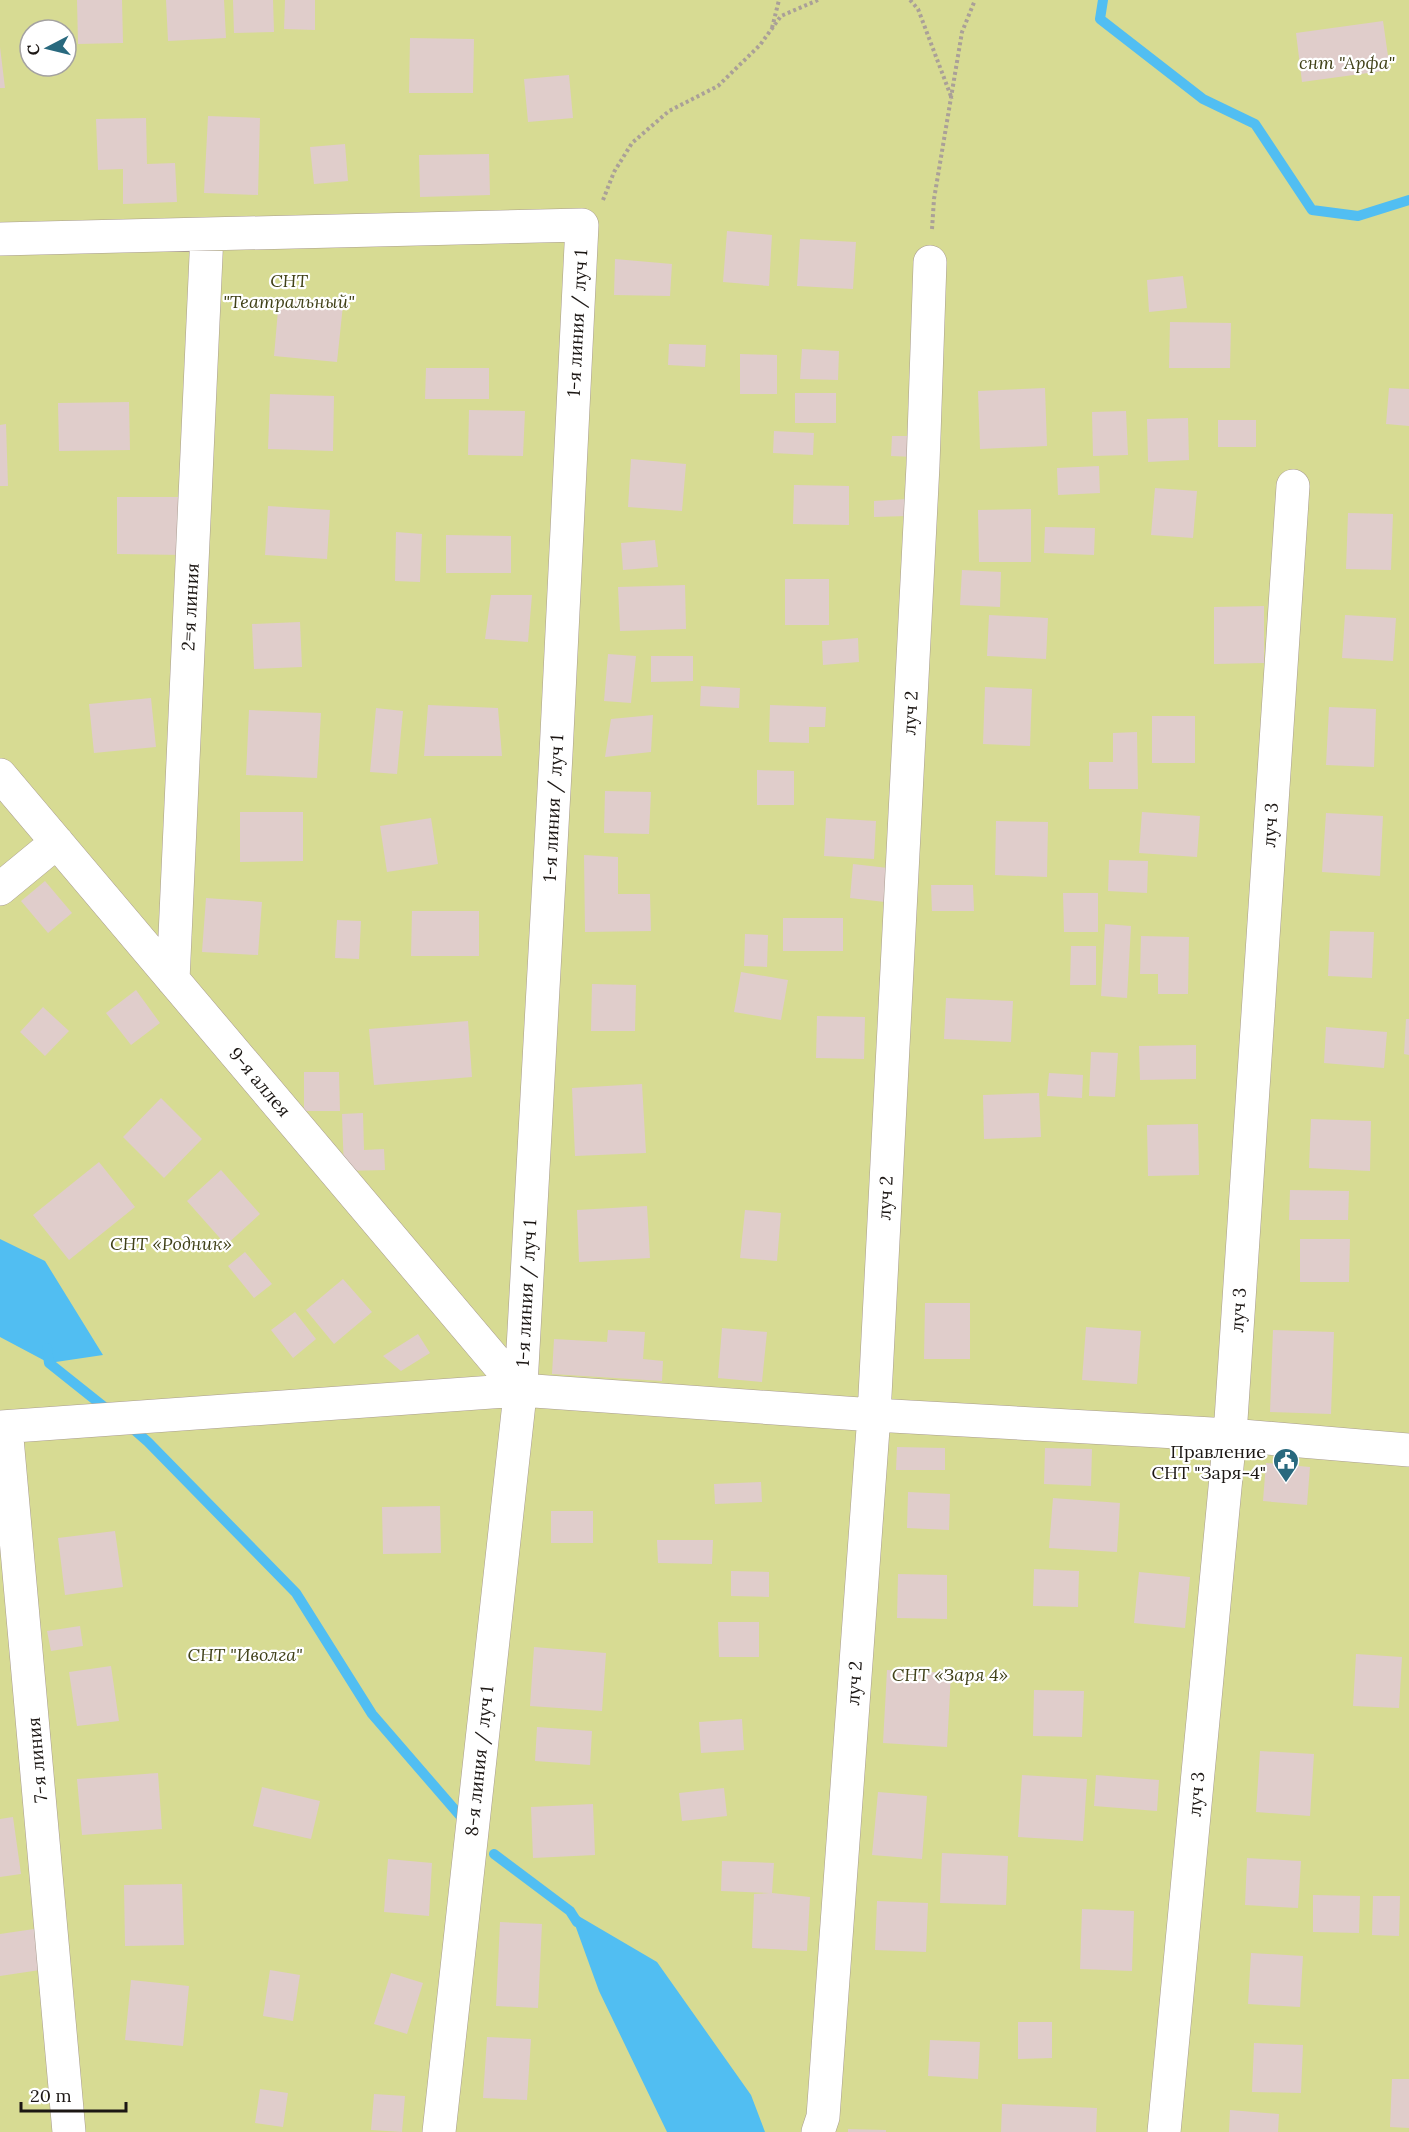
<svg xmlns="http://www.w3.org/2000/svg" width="1409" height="2132" font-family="Lora,serif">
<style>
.green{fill:#d7db93;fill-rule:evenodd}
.water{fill:#51bef2}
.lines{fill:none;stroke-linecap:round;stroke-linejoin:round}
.stream{stroke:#51bef2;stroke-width:10}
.building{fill:#e0cdcb}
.minor-casing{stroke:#a99c91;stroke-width:34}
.path{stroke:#aaa098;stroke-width:4;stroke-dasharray:3 3;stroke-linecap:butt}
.minor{stroke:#fff;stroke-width:33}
.labels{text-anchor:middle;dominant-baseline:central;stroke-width:4.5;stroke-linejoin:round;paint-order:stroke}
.park-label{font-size:18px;font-style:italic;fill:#404118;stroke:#fff}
.street-label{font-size:18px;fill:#1c1714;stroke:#fff}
.poi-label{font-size:18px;fill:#1c1714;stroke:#fff;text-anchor:end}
</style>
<rect width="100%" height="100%" fill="#fef0e5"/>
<!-- green -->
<path class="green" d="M0,0H1409V2132H0ZM30,30H66V66H30Z"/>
<!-- water -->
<path class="water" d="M0,1239L45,1261L103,1355L49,1363L0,1337Z
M570,1911L657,1962L751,2095L765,2132H667L599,1991Z"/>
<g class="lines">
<!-- stream -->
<path class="stream" d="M1103,0L1100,19L1203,99L1255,124L1312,210L1358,216L1409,200
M47,1348L49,1363L108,1410
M132,1428L148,1442L296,1593L372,1714L462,1818
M494,1854L570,1911L577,1922"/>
</g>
<!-- building -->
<path class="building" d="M77,0H122L123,43L78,44Z
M166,0H224L226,38L168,41Z
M233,0H273L274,32L234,33Z
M285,0H315V30L284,29Z
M1383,21L1390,70L1302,82L1296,33Z
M410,38L474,39L473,93H409Z
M0,47L5,88H0Z
M569,75L573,118L528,122L524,79Z
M208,116L260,118L258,195L204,193Z
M146,118L147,164L175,163L177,202L123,204V169L98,170L96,119Z
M345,144L348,181L314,184L310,147Z
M489,154L490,195L420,197L419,155Z
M727,231L772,235L769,286L723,282Z
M800,239L856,242L853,289L797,286Z
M615,259L672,264L670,296L614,295Z
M1183,276L1187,308L1149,312L1147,280Z
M279,299L343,305L337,362L274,356Z
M1170,322L1231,323L1230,368H1169Z
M669,344L706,345L705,367L668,365Z
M802,349L839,351L838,380L800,379Z
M740,354L777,355V394H740Z
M426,368H489V399H425Z
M1045,388L1047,446L980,449L978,391Z
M1389,388L1409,389V426L1386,424Z
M795,393H836V423H795Z
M270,394L334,396L333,451L268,449Z
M129,402L130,450L59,451L58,403Z
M469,410L525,411L523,456L468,455Z
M1126,411L1128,455L1093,456L1092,412Z
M1188,418L1189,460L1148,462L1147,419Z
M1218,420H1256V447H1218Z
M6,424L8,486H0V425Z
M774,431L814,433L813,455L773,453Z
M892,436H915V457L891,456Z
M631,459L686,464L682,511L628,507Z
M1099,466L1100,493L1058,495L1057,468Z
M794,485L849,486V525L793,524Z
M1155,488L1197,491L1193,538L1151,535Z
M117,497H185L184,555L117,554Z
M907,499L908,516L874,517V501Z
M268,506L330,510L327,559L265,555Z
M1031,509V562H979L978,510Z
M1348,513L1393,514L1391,570L1346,569Z
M1045,527L1095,528L1094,555L1044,553Z
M396,532L422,534L420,582L395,581Z
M446,535L511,536V573H446Z
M655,540L658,567L623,570L621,543Z
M962,570L1001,572L1000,607L960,605Z
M785,579H829V625H785Z
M685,585L686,629L620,631L618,587Z
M491,595H532L528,642L485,639Z
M1264,606V663L1214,664V607Z
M989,615L1048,618L1046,659L987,656Z
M1345,615L1396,618L1393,661L1342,658Z
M300,622L302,667L254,669L252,624Z
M858,638L859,662L823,665L822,641Z
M608,654L636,656L631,703L604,701Z
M651,656H693V681L651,682Z
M701,686L740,688L739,708L700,706Z
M985,687L1032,689L1030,746L983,744Z
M151,698L156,747L94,753L89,704Z
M428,705L498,708L502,756H424Z
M770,705L826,707L825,727H809V743L769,742Z
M1329,707L1376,709L1374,767L1326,765Z
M376,708L403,711L397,774L370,772Z
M249,710L321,713L317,778L246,775Z
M653,715L651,752L605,757L611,719Z
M1152,716H1195V763H1152Z
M1137,732L1138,789H1089V762H1113V733Z
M757,770L794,771V805H757Z
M605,791L651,792L649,834L604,833Z
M240,812H303V861L240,862Z
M1142,812L1200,816L1197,857L1139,853Z
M1326,813L1383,816L1380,876L1322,872Z
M431,818L438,864L387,872L380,826Z
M826,818L876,821L874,859L824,856Z
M996,821L1048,822L1047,877L995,875Z
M584,855L618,857V894H650L651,931L585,932Z
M1109,860L1148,861L1147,893L1108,891Z
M853,864L888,868L885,902L850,898Z
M45,881L72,913L48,933L21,901Z
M931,885H973L974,911H932Z
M1063,893H1098V932H1064Z
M206,898L262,902L258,955L202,952Z
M412,911H479V956H411Z
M783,918H843V951H783Z
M337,920L361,921L359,959L335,958Z
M1105,924L1131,926L1127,998L1101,996Z
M1330,931L1374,932L1372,978L1328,976Z
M745,934L768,935L767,967L744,966Z
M1141,936L1189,937L1188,994H1158V974H1140Z
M1071,946H1096V985H1070Z
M741,972L788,980L781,1020L734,1012Z
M592,984L636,985L635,1031H591Z
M136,990L160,1023L131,1045L106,1013Z
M946,998L1013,1001L1011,1042L944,1039Z
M43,1007L69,1031L45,1056L20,1032Z
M817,1016L865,1017L864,1059L816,1058Z
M1406,1019H1409V1055L1404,1054Z
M468,1021L472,1077L374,1085L369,1029Z
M1326,1027L1387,1032L1384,1068L1324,1063Z
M1196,1045V1079L1140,1080L1139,1046Z
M1091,1052L1118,1053L1115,1097L1089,1096Z
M304,1072H339L340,1111H304Z
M1049,1073L1083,1075L1082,1098L1047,1096Z
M642,1084L646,1153L575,1156L572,1088Z
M1039,1093L1041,1137L984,1139L983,1095Z
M161,1098L202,1139L164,1178L123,1137Z
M363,1113L364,1150L384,1149L385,1170L344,1171L342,1114Z
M1311,1119L1371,1121L1370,1171L1309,1168Z
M1198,1124L1199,1175L1148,1176L1147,1125Z
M99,1162L135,1207L69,1260L33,1215Z
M221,1170L260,1214L226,1245L187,1201Z
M1290,1190L1349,1191L1348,1220H1289Z
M647,1206L650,1258L579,1262L577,1210Z
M745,1210L781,1213L777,1261L740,1258Z
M1300,1239H1350L1349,1282H1300Z
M245,1252L272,1284L254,1298L228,1266Z
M343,1279L372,1312L334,1344L306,1310Z
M925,1303H970V1359H924Z
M295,1312L316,1339L293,1358L271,1330Z
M1086,1327L1141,1331L1137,1384L1082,1380Z
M722,1328L767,1332L762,1382L718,1378Z
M608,1330L645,1332L643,1359L663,1361L662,1381L552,1374L554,1339L607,1342Z
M1273,1330L1334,1332L1331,1414L1270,1412Z
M418,1334L430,1353L401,1371L383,1356Z
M897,1447L945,1448V1470H896Z
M1045,1448L1092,1449L1091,1486L1044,1484Z
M1266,1463L1310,1467L1307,1505L1263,1501Z
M761,1482L762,1502L715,1504L714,1484Z
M908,1492L950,1494L949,1530L907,1528Z
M1053,1498L1120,1503L1117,1552L1049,1548Z
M440,1506L441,1553L383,1554L382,1507Z
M551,1511H593V1543H551Z
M115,1531L123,1587L65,1595L58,1538Z
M657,1540H713L712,1564L658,1563Z
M1034,1569L1079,1571L1078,1607L1033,1606Z
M731,1571L769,1572V1597L731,1596Z
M1139,1572L1190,1577L1185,1628L1134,1623Z
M898,1574L947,1575V1619L897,1618Z
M718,1622H759V1657H719Z
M80,1626L83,1646L51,1651L47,1631Z
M534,1647L606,1653L602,1711L530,1706Z
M1356,1654L1402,1657L1399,1708L1353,1706Z
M111,1666L119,1721L77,1726L69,1672Z
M887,1670L951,1673L947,1747L883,1743Z
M1034,1690L1084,1691L1082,1737L1033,1736Z
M742,1719L744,1750L701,1753L699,1722Z
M537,1727L592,1731L590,1765L535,1761Z
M1260,1751L1314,1754L1310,1816L1256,1812Z
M158,1773L162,1829L82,1835L77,1779Z
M1022,1775L1087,1779L1083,1841L1018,1837Z
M1096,1775L1159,1780L1157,1811L1094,1806Z
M262,1787L320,1801L311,1839L253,1826Z
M724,1788L727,1816L682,1821L679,1793Z
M878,1792L927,1796L922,1859L872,1855Z
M593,1804L595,1855L533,1858L531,1807Z
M13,1817L21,1874L0,1877V1819Z
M942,1853L1008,1856L1006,1905L940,1903Z
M1247,1858L1301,1861L1298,1908L1245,1905Z
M388,1859L432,1863L429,1916L384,1912Z
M722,1861L774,1863L772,1893L810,1897L807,1951L752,1948L754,1894L771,1893L721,1891Z
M182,1884L184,1945L125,1946L124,1885Z
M1313,1895L1360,1896L1359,1933L1313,1932Z
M1373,1896H1400L1399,1936L1372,1935Z
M877,1901L928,1903L926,1952L875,1950Z
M1082,1909L1134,1911L1132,1971L1080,1969Z
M500,1922L542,1924L538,2008L496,2006Z
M34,1929L40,1970L0,1976V1934Z
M1251,1953L1303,1956L1300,2007L1248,2004Z
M270,1970L300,1975L293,2021L263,2016Z
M391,1973L423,1983L407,2034L374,2024Z
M131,1980L189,1986L183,2046L125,2040Z
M1018,2022H1052V2058L1018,2059Z
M487,2037L531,2039L527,2100L483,2098Z
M930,2040L980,2042L978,2079L928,2076Z
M1254,2043L1303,2045L1301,2093L1252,2092Z
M1392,2079H1409V2128L1390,2127Z
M260,2089L288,2093L283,2127L255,2123Z
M374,2094L405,2096L402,2132L371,2130Z
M1002,2104L1097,2108L1096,2132H1001Z
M1230,2110L1279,2114L1278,2132H1229Z
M848,2129L886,2130V2132H848Z"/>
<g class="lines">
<defs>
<path id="minor" d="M0,239L582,225L556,754L521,1385L439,2132
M0,775L520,1390
M0,889L57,842
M173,980L207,234
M0,1427L520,1390L874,1415L1230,1435L1409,1450
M6,1427L69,2132
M818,2132L823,2117L874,1415L923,465L930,262
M1164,2132L1230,1435L1293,486"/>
</defs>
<!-- minor casing -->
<use href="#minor" class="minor-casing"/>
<!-- path -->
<path class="path" d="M910,0L918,9L952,99
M772,28L779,0
M603,200L614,172L632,143L669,111L718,86L760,45L781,16L818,0
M932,229L934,199L962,32L975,0"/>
<!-- minor -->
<use href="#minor" class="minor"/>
</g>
<!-- icons -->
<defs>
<symbol id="civic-pin" viewBox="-11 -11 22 30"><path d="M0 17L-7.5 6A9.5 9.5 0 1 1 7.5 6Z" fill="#29697e" stroke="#fff"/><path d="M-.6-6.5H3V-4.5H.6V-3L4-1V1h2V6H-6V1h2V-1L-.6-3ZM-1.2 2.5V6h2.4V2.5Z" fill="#fff"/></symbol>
</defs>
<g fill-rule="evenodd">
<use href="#civic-pin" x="1271" y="1446" width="30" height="40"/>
</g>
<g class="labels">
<!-- park labels -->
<g class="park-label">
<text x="1347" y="62">снт "Арфа"</text>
<text x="289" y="280">СНТ<tspan x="289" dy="21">"Театральный"</tspan></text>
<text x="171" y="1243">СНТ «Родник»</text>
<text x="245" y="1654">СНТ "Иволга"</text>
<text x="950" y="1674">СНТ «Заря 4»</text>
</g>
<!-- street labels -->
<g class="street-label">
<text transform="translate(577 323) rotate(-87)">1-я линия / луч 1</text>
<text transform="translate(190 607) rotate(-87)">2=я линия</text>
<text transform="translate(910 713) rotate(-87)">луч 2</text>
<text transform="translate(553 808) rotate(-87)">1-я линия / луч 1</text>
<text transform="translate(1270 825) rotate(-86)">луч 3</text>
<text transform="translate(260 1082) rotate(50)">9-я аллея</text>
<text transform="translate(885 1198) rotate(-87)">луч 2</text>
<text transform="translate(526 1293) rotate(-87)">1-я линия / луч 1</text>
<text transform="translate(1238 1310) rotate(-86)">луч 3</text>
<text transform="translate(854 1683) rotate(-86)">луч 2</text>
<text transform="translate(37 1760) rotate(-95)">7-я линия</text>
<text transform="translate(479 1761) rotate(-84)">8-я линия / луч 1</text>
<text transform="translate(1196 1794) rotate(-85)">луч 3</text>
</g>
<!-- poi labels -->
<g class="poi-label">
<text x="1266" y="1451">Правление<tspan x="1266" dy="21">СНТ "Заря-4"</tspan></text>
</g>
</g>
<!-- north arrow -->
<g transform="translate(48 48) rotate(263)"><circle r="28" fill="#ffffff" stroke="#a4a2a1" stroke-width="1.5"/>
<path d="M0-4.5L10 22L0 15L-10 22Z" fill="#29697e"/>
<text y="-9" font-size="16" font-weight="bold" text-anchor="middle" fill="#1c1714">С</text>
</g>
<!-- scale -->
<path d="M21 2102v9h105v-9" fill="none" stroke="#1c1714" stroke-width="3"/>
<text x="30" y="2102" font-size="18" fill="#1c1714" stroke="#ffffff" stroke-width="4.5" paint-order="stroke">20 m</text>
</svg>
